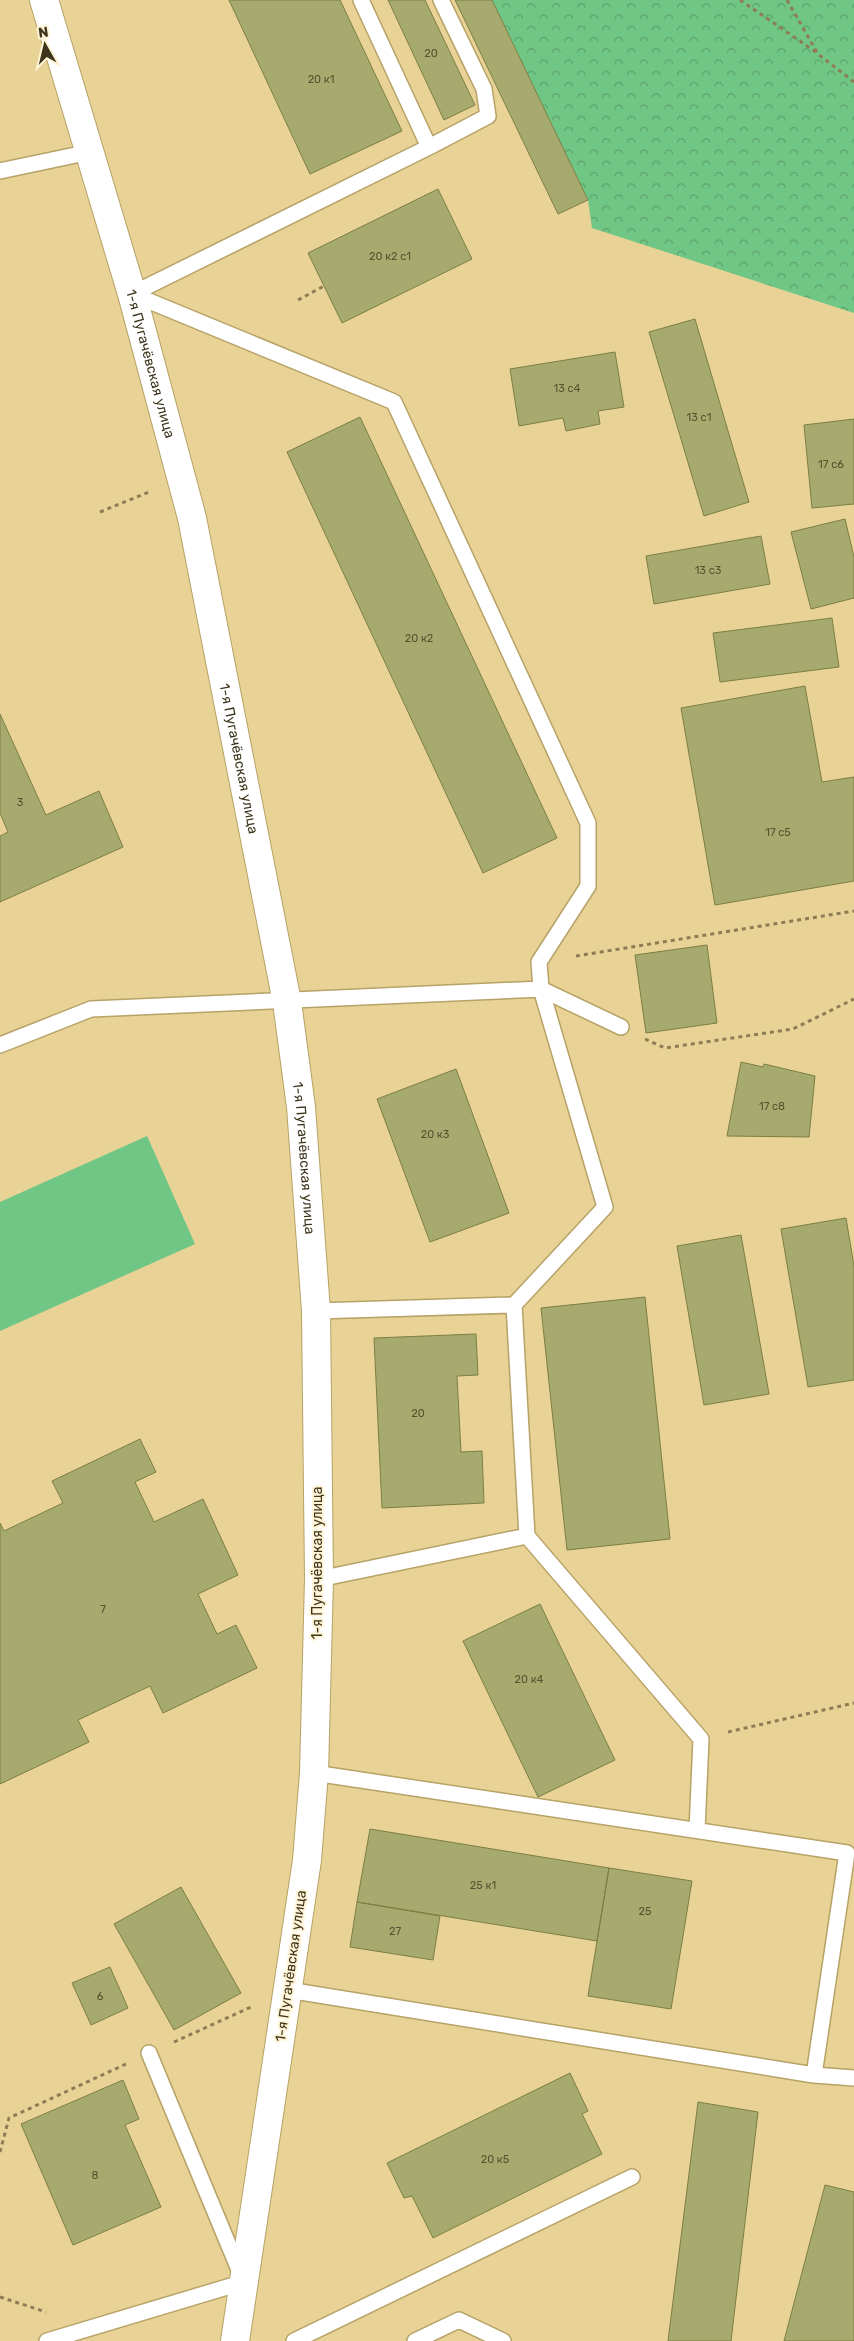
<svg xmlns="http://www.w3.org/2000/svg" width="854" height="2341" font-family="Rubik,sans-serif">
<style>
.park{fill:url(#park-crowns)}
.garden{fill:#70c685}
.building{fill:#a7aa6e;stroke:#7c7e43}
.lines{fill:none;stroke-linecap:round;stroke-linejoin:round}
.lane-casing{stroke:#b7a267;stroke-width:18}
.street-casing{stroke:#b7a267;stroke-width:30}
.path{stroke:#8c7d54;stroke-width:3;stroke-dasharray:4 4;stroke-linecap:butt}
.lane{stroke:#fff;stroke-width:15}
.street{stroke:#fff;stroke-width:28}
.labels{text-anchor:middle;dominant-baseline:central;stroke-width:4;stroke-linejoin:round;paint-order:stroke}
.number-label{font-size:11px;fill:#575230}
.street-label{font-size:14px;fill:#3c341b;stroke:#fff4d6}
</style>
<defs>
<pattern id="park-crowns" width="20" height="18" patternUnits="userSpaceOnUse" patternTransform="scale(1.25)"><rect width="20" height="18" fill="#70c685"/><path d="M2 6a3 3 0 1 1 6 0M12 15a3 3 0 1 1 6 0" fill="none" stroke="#5da26c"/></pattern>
</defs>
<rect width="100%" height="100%" fill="#e8d296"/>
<!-- park -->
<path class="park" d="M492,0H854V313L592,228L588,200Z"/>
<!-- garden -->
<path class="garden" d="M147,1136L195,1244L0,1331V1202Z"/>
<!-- building -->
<path class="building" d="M229,0H340L402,131L310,174Z
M388,0H425L475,105L444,120Z
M455,0H492L588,200L558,214Z
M438,189L472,259L342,323L308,253Z
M695,319L749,502L704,516L649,332Z
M615,352L624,407L598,411L600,424L566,431L563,418L519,426L510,369Z
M360,417L557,838L483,873L287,452Z
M854,419V504L812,508L804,425Z
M845,519L854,557V598L811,609L791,532Z
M761,536L770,584L654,604L646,556Z
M832,618L839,667L720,682L713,633Z
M805,686L822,782L854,777V881L715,905L681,708Z
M0,714L46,815L99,791L123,847L0,902V836L8,832L0,813Z
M707,945L717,1023L646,1033L635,955Z
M741,1062L763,1067L764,1064L815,1076L809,1137L727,1136Z
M456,1069L509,1213L430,1242L377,1099Z
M846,1218L854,1266V1380L808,1387L781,1229Z
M741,1235L769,1394L704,1405L677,1246Z
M645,1297L670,1539L567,1550L541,1308Z
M476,1334L478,1375L457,1376L461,1452L482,1451L484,1503L382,1508L374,1338Z
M140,1439L156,1472L135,1482L154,1522L203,1499L238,1575L198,1594L217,1634L236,1625L257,1668L163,1713L150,1686L78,1720L89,1742L0,1784V1523L4,1531L63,1503L52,1481Z
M540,1604L615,1760L538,1797L463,1641Z
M370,1829L609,1868L597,1941L357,1902Z
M609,1868L692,1881L671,2009L588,1996Z
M181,1887L241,1993L174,2030L114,1924Z
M357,1902L440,1916L433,1960L350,1947Z
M110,1967L128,2008L91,2025L72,1983Z
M570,2073L588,2111L582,2114L602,2154L433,2238L412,2196L404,2198L387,2163Z
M123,2080L139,2119L125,2125L161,2207L73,2245L21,2124Z
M698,2102L758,2112L731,2341H668Z
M825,2185L854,2192V2341H784Z"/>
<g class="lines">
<defs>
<path id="lane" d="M361,0L429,147
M0,171L90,152
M132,294L394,402L588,823V886L539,962L541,989L605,1207L514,1305
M132,294L429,147L488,116L484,89L441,0
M0,1045L91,1009L541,989L621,1027
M316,1311L514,1305L527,1536L319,1579
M527,1536L701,1739L697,1830
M288,1990L814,2075L847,1853L314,1773
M814,2075L854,2078
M47,2341L244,2282L149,2053
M294,2341L632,2177
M415,2341L459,2320L503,2341"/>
<g id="street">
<path id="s1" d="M44,0L132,294L192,518L287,1002L301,1107L316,1311L319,1579L314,1773L307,1860L235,2341"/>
</g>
</defs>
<!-- lane casing -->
<use href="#lane" class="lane-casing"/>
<!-- street casing -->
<use href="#street" class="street-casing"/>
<!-- path -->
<path class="path" d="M740,0L816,52
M787,0L818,54L854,82
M298,300L324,286
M100,512L149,492
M576,956L854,911
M645,1039L665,1048L793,1029L854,999
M728,1732L854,1703
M174,2042L251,2007
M0,2152L9,2118L126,2064
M0,2297L46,2312"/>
<!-- lane -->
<use href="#lane" class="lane"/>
<!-- street -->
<use href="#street" class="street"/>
</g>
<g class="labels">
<!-- number labels -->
<g class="number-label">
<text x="431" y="53">20</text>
<text x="321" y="79">20 к1</text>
<text x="390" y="256">20 к2 с1</text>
<text x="567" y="388">13 с4</text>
<text x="699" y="417">13 с1</text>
<text x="831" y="464">17 с6</text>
<text x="708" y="570">13 с3</text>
<text x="419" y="638">20 к2</text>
<text x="20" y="802">3</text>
<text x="778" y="832">17 с5</text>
<text x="772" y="1106">17 с8</text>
<text x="435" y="1134">20 к3</text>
<text x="418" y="1413">20</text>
<text x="103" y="1609">7</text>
<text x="529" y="1679">20 к4</text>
<text x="483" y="1885">25 к1</text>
<text x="645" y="1911">25</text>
<text x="395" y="1931">27</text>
<text x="100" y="1996">6</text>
<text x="495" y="2159">20 к5</text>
<text x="95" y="2175">8</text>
</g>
<!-- street labels -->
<g class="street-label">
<text stroke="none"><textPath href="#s1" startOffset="379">1-я Пугачёвская улица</textPath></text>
<text stroke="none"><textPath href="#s1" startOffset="784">1-я Пугачёвская улица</textPath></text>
<text stroke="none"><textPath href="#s1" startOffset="1189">1-я Пугачёвская улица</textPath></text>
<text transform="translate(317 1563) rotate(-90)">1-я Пугачёвская улица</text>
<text transform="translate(291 1966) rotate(-82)">1-я Пугачёвская улица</text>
</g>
</g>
<!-- north arrow -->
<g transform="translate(45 45) rotate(352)" stroke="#fff4d6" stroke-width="4" paint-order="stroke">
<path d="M0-4L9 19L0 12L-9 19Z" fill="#3c341b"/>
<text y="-8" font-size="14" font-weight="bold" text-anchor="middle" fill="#3c341b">N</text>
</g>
</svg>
